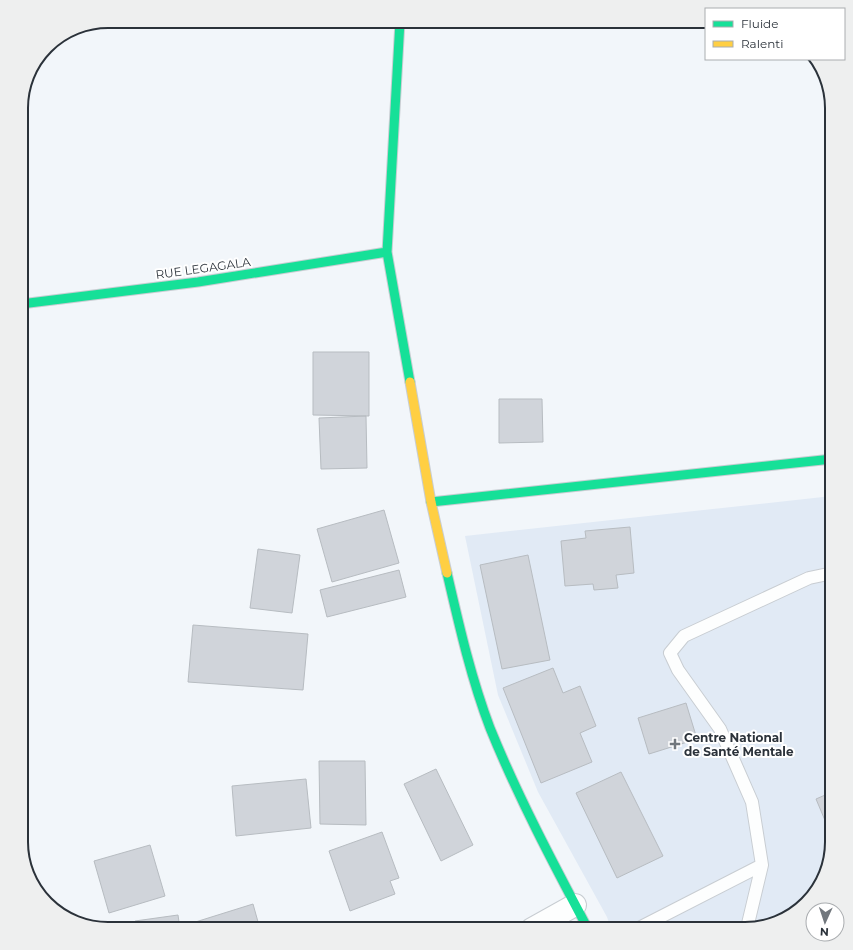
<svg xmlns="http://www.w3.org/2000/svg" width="853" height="950" font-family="Montserrat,sans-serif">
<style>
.built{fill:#e1eaf5}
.building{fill:#d0d4da;stroke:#b7bcc1}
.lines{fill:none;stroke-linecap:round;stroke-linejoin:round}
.lane-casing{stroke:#c8cdd2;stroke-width:14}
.street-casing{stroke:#c8cdd2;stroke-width:24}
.fast-casing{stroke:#c8cdd2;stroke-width:11}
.slow-casing{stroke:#c8cdd2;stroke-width:11}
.lane{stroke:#fdfefe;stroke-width:12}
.street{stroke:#fdfefe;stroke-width:22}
.fast{stroke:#16e098;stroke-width:9}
.slow{stroke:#ffcf43;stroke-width:9}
.poi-dot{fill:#71777d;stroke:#fff;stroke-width:1.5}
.labels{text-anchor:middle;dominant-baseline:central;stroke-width:4;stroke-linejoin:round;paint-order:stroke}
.street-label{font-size:12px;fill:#2b323a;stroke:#fff}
.poi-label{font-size:12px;font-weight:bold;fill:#2b323a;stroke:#fff;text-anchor:start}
.rim{fill:none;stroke:#2b323a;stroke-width:2}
</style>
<rect width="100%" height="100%" fill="#f2f6fa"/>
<!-- built -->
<path class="built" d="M832,496V843L823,881L798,911L746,929H611L607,917L538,792L498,695L465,536Z"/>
<!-- building -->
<path class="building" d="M313,352H369V416L313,415Z
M499,399H542L543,442L499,443Z
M366,416L367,468L321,469L319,418Z
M384,510L399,563L332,582L317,529Z
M630,527L634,573L616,575L618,588L594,590L593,584L565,586L561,541L586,538L585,531Z
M258,549L300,555L292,613L250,608Z
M528,555L550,660L502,669L480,565Z
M399,570L406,597L327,617L320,590Z
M193,625L308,634L303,690L188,682Z
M553,668L563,693L580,686L596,726L580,733L592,762L541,783L503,688Z
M686,703L697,739L649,754L638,718Z
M319,761H365L366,825L320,824Z
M436,769L473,845L441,861L404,784Z
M621,772L663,856L617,878L576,793Z
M306,779L311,828L236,836L232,786Z
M832,792V837L816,799Z
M382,832L399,878L390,881L395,894L350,911L329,851Z
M150,845L165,896L109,913L94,861Z
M253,904L260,929H190L189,924Z
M178,915L180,929H136L135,921Z"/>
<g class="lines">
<defs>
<path id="lane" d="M747,928L762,865L752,802L720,729L678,670L670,653L684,636L809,578L828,574H832
M637,929L762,865"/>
<path id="street" d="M532,929L575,905"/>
<path id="fast" d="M400,21L387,252L410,382
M21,304L198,282L387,252
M431,502L832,459
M447,573C459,625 471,678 490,728C518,797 553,863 588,929"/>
<path id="slow" d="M410,382L431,502L447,573"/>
</defs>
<!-- lane casing -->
<use href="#lane" class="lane-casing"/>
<!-- street casing -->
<use href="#street" class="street-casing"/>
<!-- fast casing -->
<use href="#fast" class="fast-casing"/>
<!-- slow casing -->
<use href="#slow" class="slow-casing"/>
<!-- lane -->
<use href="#lane" class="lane"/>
<!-- street -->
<use href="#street" class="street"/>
<!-- fast -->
<use href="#fast" class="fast"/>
<!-- slow -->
<use href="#slow" class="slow"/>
</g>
<!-- markers -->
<path class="poi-dot" d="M673 738h4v4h4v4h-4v4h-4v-4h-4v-4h4z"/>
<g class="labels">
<!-- street labels -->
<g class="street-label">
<text transform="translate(203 268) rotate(-8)">RUE LEGAGALA</text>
</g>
<!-- poi labels -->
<g class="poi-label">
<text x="684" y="737">Centre National<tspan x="684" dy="14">de Santé Mentale</tspan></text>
</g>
</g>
<!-- crop -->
<path d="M0 0H853V950H0ZM108 28H745A80 80 0 0 1 825 108V842A80 80 0 0 1 745 922H108A80 80 0 0 1 28 842V108A80 80 0 0 1 108 28Z" fill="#eeefef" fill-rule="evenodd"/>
<path class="rim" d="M108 28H745A80 80 0 0 1 825 108V842A80 80 0 0 1 745 922H108A80 80 0 0 1 28 842V108A80 80 0 0 1 108 28Z"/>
<!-- legend -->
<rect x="705" y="8" width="140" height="52" fill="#ffffff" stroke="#aaadb0"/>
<rect x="713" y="21" width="20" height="6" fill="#16e098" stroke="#aaadb0"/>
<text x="741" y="28" font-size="12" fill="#2b323a">Fluide</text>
<rect x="713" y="41" width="20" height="6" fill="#ffcf43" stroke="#aaadb0"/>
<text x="741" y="48" font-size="12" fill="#2b323a">Ralenti</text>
<!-- north arrow -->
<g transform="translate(825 922) rotate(183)"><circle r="19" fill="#ffffff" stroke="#aaadb0"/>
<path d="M0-3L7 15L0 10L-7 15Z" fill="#71777d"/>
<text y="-6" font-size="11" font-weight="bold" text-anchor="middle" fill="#2b323a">N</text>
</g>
</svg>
